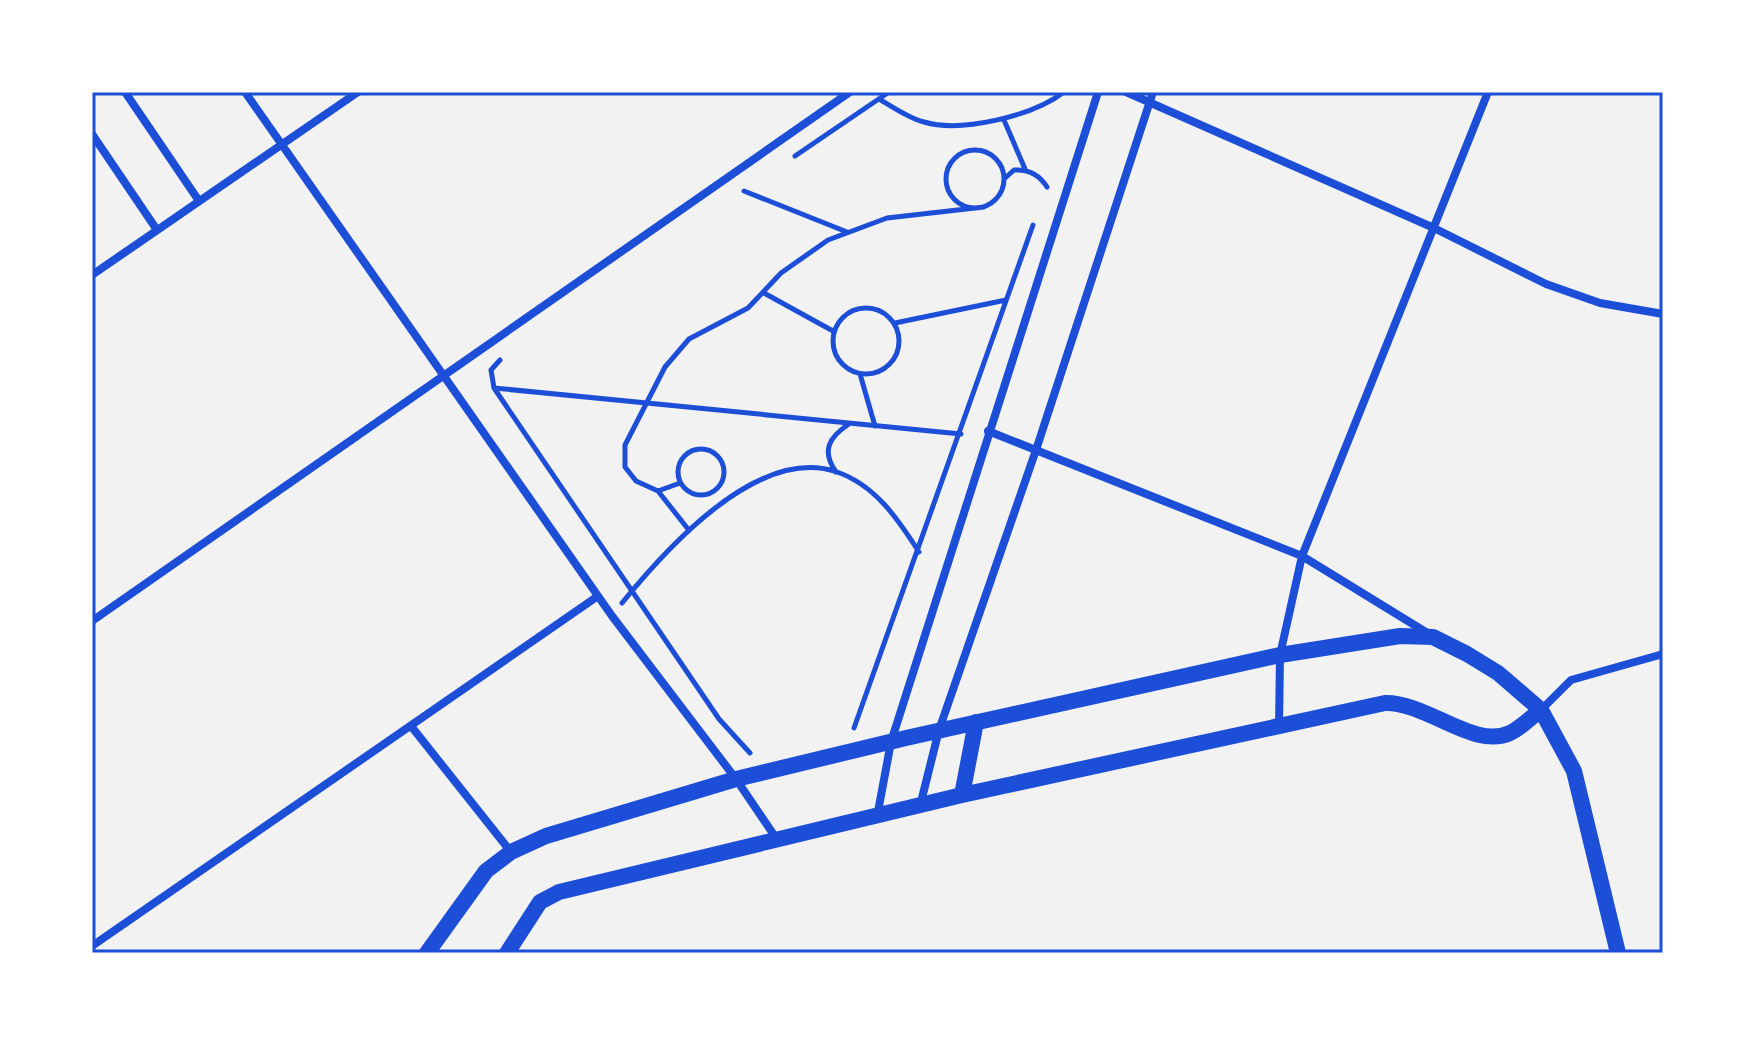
<svg xmlns="http://www.w3.org/2000/svg" width="1755" height="1045" font-family="'DM Sans',sans-serif">
<style>
.lines{fill:none;stroke-linecap:round;stroke-linejoin:round}
.path{stroke:#1d4ed8;stroke-width:5}
.minor{stroke:#1d4ed8;stroke-width:8}
.secondary{stroke:#1d4ed8;stroke-width:16}
.neatline{fill:none;stroke:#1d4ed8;stroke-width:3}
</style>
<rect width="100%" height="100%" fill="#f2f2f2"/>
<g class="lines">
<!-- path -->
<path class="path" d="M879,99C893,107 908,118 924,122C961,133 1033,116 1064,92
M1004,120L1025,169
M946 179a29 29 0 1 1 58 0a29 29 0 1 1-58 0Z
M795,156L889,92
M1004,179L1014,170C1028,169 1039,174 1047,187
M744,191L847,232
M764,293L833,331
M833 341a33 33 0 1 1 66 0a33 33 0 1 1-66 0Z
M895,323L1006,300
M500,360L491,370L494,388L719,719L750,753
M860,374L875,426
M494,388L961,434
M678 472a23 23 0 1 1 46 0a23 23 0 1 1-46 0Z
M836,472C821,451 829,437 849,424
M680,483L658,491L636,481L625,467V445L665,367L689,339L748,308L781,273L828,240L887,218L984,207
M658,491L688,529
M622,603C665,550 758,445 837,472C875,485 898,519 919,552
M854,728L1033,225"/>
<!-- minor -->
<path class="minor" d="M125,92L199,201
M245,92L612,616L736,779L778,841
M1126,92L1434,228L1546,284L1600,303L1663,314
M92,134L157,230
M92,275L358,92
M988,431L1302,556L1429,634
M92,621L850,92
M1541,710L1571,680L1663,654
M411,726L511,852
M1279,728L1280,655L1302,556L1488,92
M920,806L939,730L1036,450L1153,92
M877,817L891,742L1098,92
M92,946L598,596"/>
<!-- secondary -->
<path class="secondary" d="M962,795L976,722
M427,953L486,871L511,852L546,836L736,779L906,738L1280,655L1400,636L1433,637L1467,654L1498,673L1541,710L1574,771L1618,953
M507,953L540,902L559,892L962,795L1385,703C1427,702 1474,750 1510,733C1521,728 1531,717 1541,710"/>
</g>
<!-- border -->
<rect width="1755" height="1045" fill="none" stroke="#ffffff" stroke-width="188"/>
<rect x="94" y="94" width="1567" height="857" class="neatline"/>
</svg>
